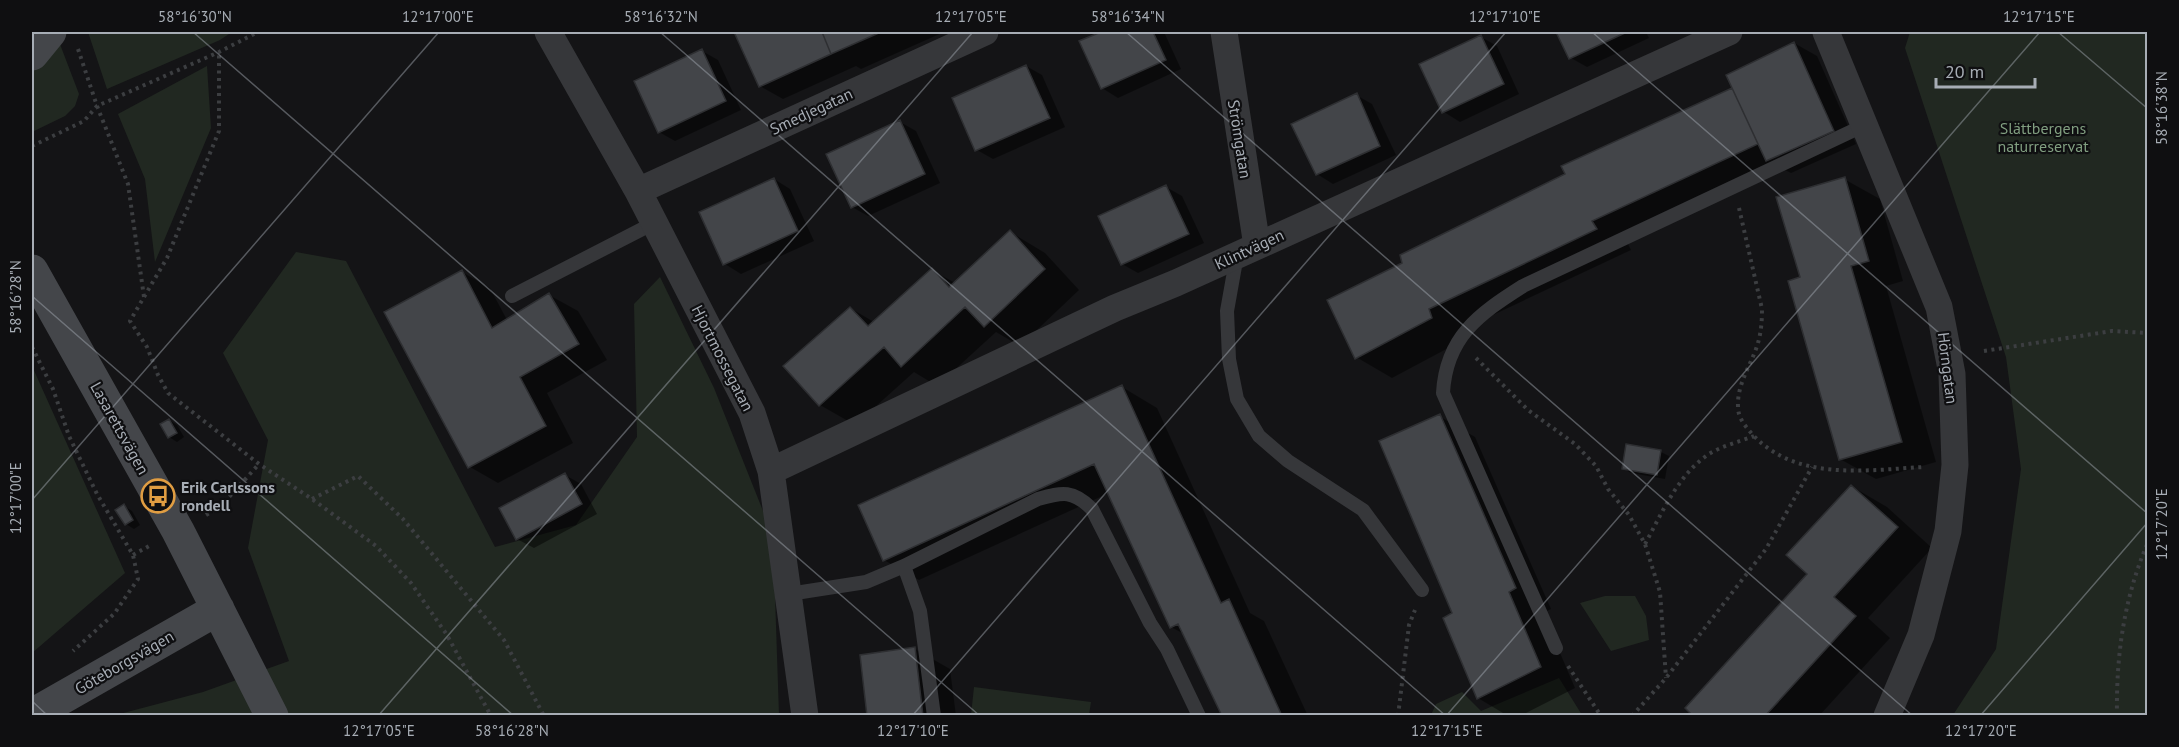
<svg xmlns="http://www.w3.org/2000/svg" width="2179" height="747" font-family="'PT Sans',sans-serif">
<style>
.green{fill:#212821}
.shadow{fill:#0007}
.building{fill:#434549;stroke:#2e2f32;stroke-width:1.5}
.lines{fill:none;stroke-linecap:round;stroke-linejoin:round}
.path{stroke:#3c3e41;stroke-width:4;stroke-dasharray:3 4.5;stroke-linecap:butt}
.lane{stroke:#36373a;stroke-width:14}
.street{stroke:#36373a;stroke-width:27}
.secondary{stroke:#44464a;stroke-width:33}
.ticks{fill:none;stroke:#a7adb5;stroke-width:1.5;stroke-opacity:0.45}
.labels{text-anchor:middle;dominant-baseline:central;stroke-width:4.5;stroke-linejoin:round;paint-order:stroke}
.street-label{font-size:16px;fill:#a7adb5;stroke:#0f0f11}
.park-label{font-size:16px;fill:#819e80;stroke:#0f0f11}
.poi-label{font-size:16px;font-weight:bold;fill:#a7adb5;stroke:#0f0f11;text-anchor:start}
.neatline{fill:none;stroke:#a7adb5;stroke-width:2}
.ticks-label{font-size:15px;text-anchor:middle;fill:#a7adb5}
</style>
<rect width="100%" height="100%" fill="#141416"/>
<!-- green -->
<path class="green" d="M88,32H232L220,40L107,89Z
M1910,32H2147V715H1953L1996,649L2021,469L2006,357L1905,48Z
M58,39L79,94L75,106L65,116L32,132V75L41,54Z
M207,66L211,128L155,262L145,179L118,114Z
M296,252L346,261L495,547L576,525L637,437L634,304L660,277L714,388L773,536L779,715L112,716L203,692L289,661L248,548L268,440L223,353Z
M32,366L125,573L32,653Z
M1605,596H1635L1646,616L1649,640L1611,651L1580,603Z
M1559,678L1582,715H1431L1436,704L1462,692L1481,711Z
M974,687L1091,702L1089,715H971Z"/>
<!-- shadow -->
<path class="shadow" d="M735,32H944L861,69L856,66L783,99L760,86Z
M1105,32H1164L1181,69L1118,98L1102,88L1081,42Z
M1558,32H1646L1649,38L1587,67L1571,58Z
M1481,37L1497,46L1519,94L1460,122L1444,112L1421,65Z
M1794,43L1817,56L1856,144L1791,173L1783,169L1627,242L1631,250L1463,329L1467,338L1392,378L1356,357L1404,263L1567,175L1563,167L1734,89Z
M702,51L718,60L741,110L675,141L659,132Z
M1026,66L1042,75L1065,127L993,159L977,150Z
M1356,95L1372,104L1396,155L1333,184L1317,174Z
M900,122L916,131L940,183L868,216L852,207Z
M774,179L790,189L814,241L741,274L725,264L701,213Z
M1844,179L1880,199L1903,281L1886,286L1936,462L1876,479L1840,459Z
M1166,187L1182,196L1204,243L1138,273L1122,264Z
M1010,232L1045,253L1079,290L1020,346L996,332L937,386L914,372L855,425L820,405L850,308L874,322L932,270L955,283Z
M462,272L490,288L507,320L549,295L578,311L607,360L547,393L573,443L498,483L470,467Z
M1122,387L1157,408L1250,613L1264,621L1308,716H1224L1186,635L1171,627L1109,493L919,580L884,560Z
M1439,416L1475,437L1551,609L1543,613L1575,688L1520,716H1508L1478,698Z
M169,420L177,425L184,437L177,442L169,437Z
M1628,446L1661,452L1669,456L1665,479L1631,473L1623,468Z
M565,475L581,484L597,514L534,548L517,539Z
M1851,486L1887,507L1932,548L1868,618L1890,638L1819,716H1695L1809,574Z
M124,506L132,511L140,525L134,529L126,524Z
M915,649L950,669L956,716H869Z"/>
<!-- building -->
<path class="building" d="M734,32H822L831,54L759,87Z
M822,32H881L831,54Z
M1101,32H1153L1166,60L1101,89L1079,41Z
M1556,32H1627L1569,59Z
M1481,35L1504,84L1442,113L1419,64Z
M1794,42L1834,131L1766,161L1726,75Z
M702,49L726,101L658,133L634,81Z
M1026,65L1050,118L975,151L952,98Z
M1732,88L1758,144L1592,221L1597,229L1429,309L1432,318L1355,359L1327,300L1402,263L1400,255L1565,174L1561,166Z
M1357,93L1380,146L1316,175L1291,124Z
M900,120L925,174L851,208L826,154Z
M1845,177L1869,261L1851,266L1902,442L1839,460L1788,281L1800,277L1776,197Z
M774,178L798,231L723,265L699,212Z
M1166,185L1189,234L1121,265L1098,216Z
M1010,230L1045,269L984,327L965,307L901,367L884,347L819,406L783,366L850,307L868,326L932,268L949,287Z
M462,270L492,328L549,293L579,344L520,377L546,426L468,468L384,312Z
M1122,385L1221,603L1229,599L1282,716H1222L1178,624L1170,628L1094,464L883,561L858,505Z
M1440,414L1516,588L1509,592L1541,667L1477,699L1443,618L1452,613L1379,441Z
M169,419L177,433L168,438L160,424Z
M1626,444L1661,450L1657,475L1622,469Z
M565,473L582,504L516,540L499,508Z
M1851,485L1898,527L1834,597L1856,616L1765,716H1693L1685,708L1807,574L1786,555Z
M124,504L133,520L125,525L115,510Z
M915,647L923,716H867L860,655Z"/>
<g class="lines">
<!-- path -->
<path class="path" d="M78,49L97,106L128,184L144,297L130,321L147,347L158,375L168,393L259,464L312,499L376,546L411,583L447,635L491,716
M32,146L84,121L97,106L219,52L258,32
M1739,208L1762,309C1762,322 1761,334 1757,346C1750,367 1737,384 1738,407C1738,418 1746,427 1753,435C1797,482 1867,470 1924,467
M144,297L167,258L219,131V52
M32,347L53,389L69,436L97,494L133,555L138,579L114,614L73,651
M1984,351L2112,331L2148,333
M1476,358L1528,410L1575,444L1596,466L1608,489L1629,515L1645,544L1660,592L1666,678
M312,499L358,476L403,519L504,640L544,716
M206,515L221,506L259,464
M1645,544C1662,513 1677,477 1706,456C1720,446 1739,442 1754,436
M133,555L149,546
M1568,666L1601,716
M1398,716L1409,625L1415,610
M1632,716L1666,678L1766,549L1812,467
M2117,716C2116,655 2124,598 2148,542"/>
<!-- lane -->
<path class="lane" d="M1237,255L1227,311L1229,359L1237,399L1259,436L1288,461L1363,510L1422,590
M512,296L654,223
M904,566L920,611L934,716
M789,594L866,582L904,566L1038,499C1063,492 1073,490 1092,509L1150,623L1167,649L1199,716
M1556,648L1443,393C1446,337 1479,314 1523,286L1865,125"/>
<!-- street -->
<path class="street" d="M548,32L638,191L752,413L771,471L805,716
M1224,32L1257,246
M1826,32L1939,307L1952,374L1955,465L1948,531L1921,635L1887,716
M638,191L985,32
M771,471L1115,308L1176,283L1729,32"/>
<!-- secondary -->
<path class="secondary" d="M32,54L50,32
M32,271L178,531L272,716
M32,715L218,609"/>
</g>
<!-- ticks -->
<path class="ticks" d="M193,32L980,716M660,32L1446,716M1126,32L1913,716M1592,32L2148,514M2058,32L2148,109M32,296L514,716M32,500L439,32M32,701L48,716M378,716L973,32M912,716L1506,32M1446,716L2040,32M1980,716L2148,522"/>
<!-- icons -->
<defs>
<symbol id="bus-ring" viewBox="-11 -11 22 22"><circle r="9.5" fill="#0f0f11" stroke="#e09d42" stroke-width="1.5"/><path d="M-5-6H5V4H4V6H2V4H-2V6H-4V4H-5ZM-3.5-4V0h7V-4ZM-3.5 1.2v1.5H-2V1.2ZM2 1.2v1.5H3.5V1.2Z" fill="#e09d42"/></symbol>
</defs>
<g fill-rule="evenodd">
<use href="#bus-ring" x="139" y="477" width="38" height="38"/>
</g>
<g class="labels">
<!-- street labels -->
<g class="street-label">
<text transform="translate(811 111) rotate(-25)">Smedjegatan</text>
<text transform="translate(1240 139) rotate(81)">Strömgatan</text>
<text transform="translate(1249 249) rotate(-25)">Klintvägen</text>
<text transform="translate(723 358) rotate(63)">Hjortmossegatan</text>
<text transform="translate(1948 368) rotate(83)">Hörngatan</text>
<text transform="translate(120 428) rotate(61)">Lasarettsvägen</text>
<text transform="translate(124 662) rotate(-30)">Göteborgsvägen</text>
</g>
<!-- park labels -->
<g class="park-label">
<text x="2043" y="128">Slättbergens<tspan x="2043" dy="18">naturreservat</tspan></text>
</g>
<!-- poi labels -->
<g class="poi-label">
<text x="181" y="487">Erik Carlssons<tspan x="181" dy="18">rondell</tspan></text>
</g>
</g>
<!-- border -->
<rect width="2179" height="747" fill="none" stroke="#0f0f11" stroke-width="66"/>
<!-- scale -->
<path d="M1936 78v9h99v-9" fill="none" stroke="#a7adb5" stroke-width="3"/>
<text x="1945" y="78" font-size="18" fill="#a7adb5" stroke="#0f0f11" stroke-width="4.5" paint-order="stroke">20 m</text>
<rect x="33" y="33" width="2113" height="681" class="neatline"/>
<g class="ticks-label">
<text x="195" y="22">58°16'30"N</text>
<text x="438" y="22">12°17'00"E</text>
<text x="661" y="22">58°16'32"N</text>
<text x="971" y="22">12°17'05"E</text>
<text x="1128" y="22">58°16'34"N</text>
<text x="1505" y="22">12°17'10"E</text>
<text x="2039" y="22">12°17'15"E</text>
<text transform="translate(2162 108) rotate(-90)" y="5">58°16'38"N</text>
<text transform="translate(16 297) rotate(-90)" y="5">58°16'28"N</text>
<text transform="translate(16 498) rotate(-90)" y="5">12°17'00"E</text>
<text transform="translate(2162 524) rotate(-90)" y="5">12°17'20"E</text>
<text x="379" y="736">12°17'05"E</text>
<text x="512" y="736">58°16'28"N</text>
<text x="913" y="736">12°17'10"E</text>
<text x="1447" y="736">12°17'15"E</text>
<text x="1981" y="736">12°17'20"E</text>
</g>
</svg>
